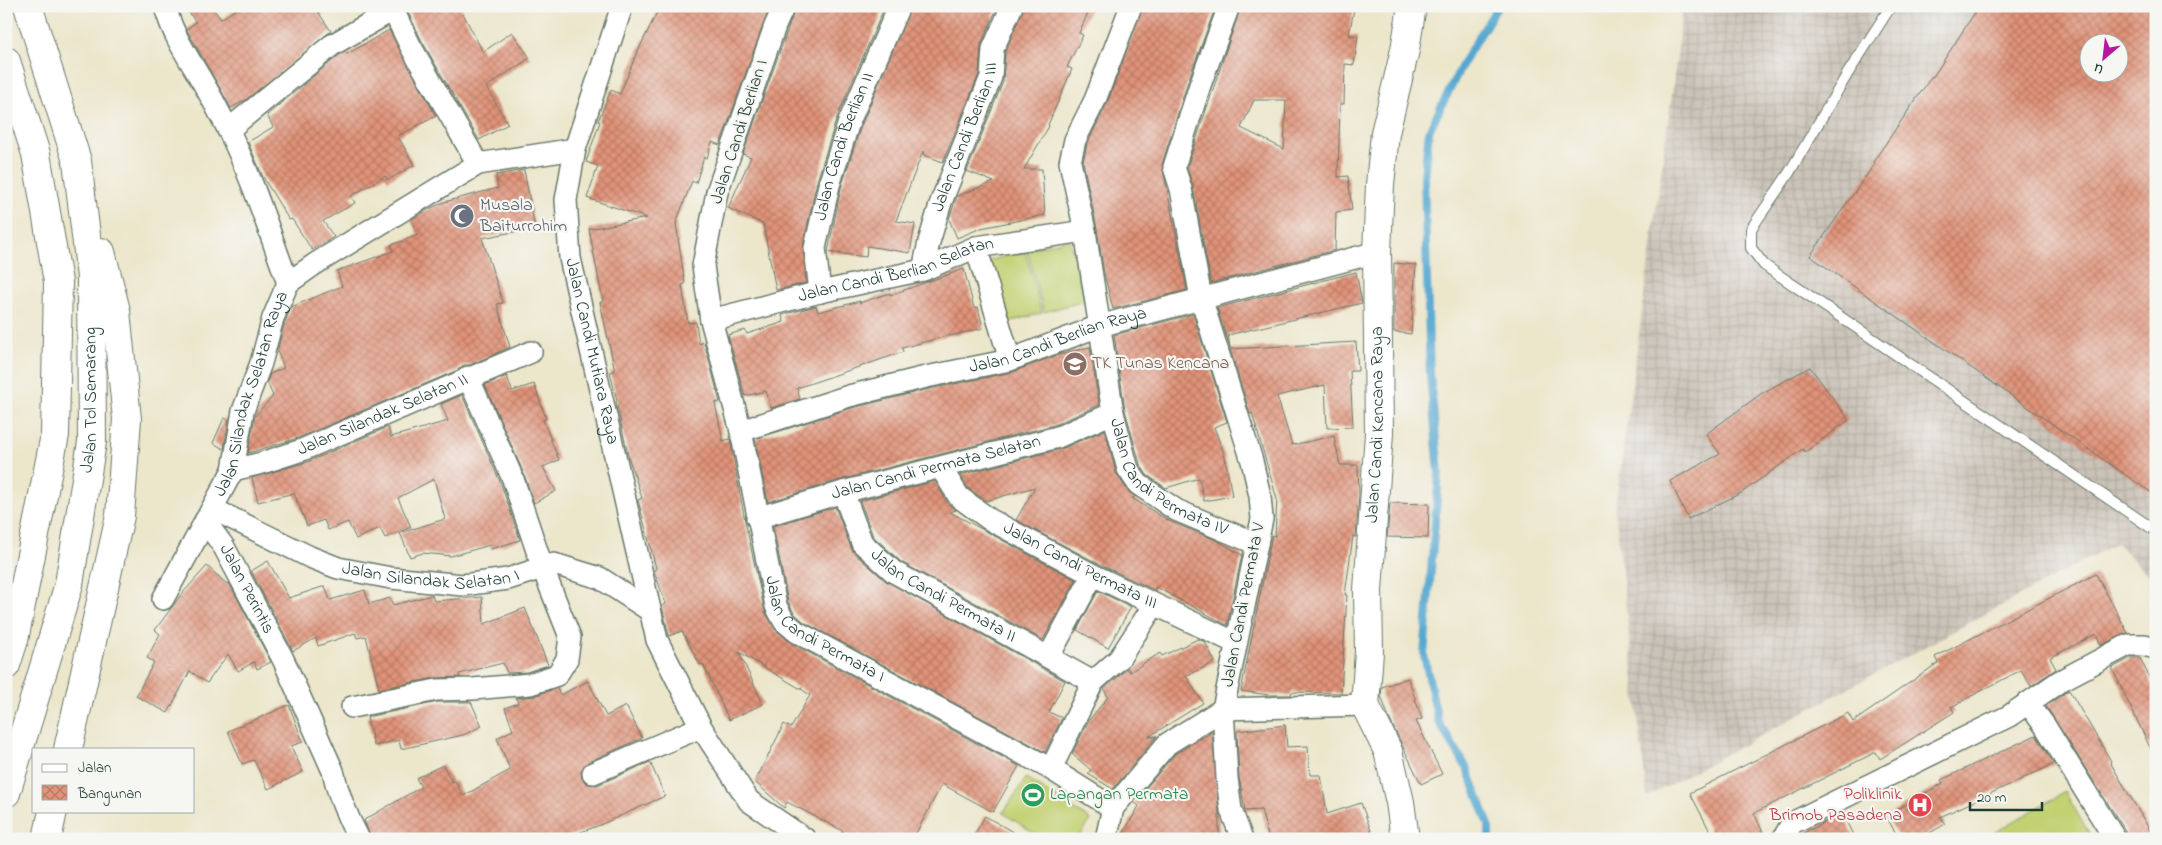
<svg xmlns="http://www.w3.org/2000/svg" width="2162" height="845" font-family="'Indie Flower',sans-serif">
<style>
.industrial{fill:url(#industrial-grid);fill-rule:evenodd}
.grass{fill:#c3d173;stroke:#718754}
.lines{fill:none;stroke-linecap:round;stroke-linejoin:round}
.stream{stroke:#56a8d1;stroke-width:8}
.building{fill:url(#building-cross-hatch);fill-rule:evenodd}
.lane-casing{stroke:#677869;stroke-width:12}
.street-casing{stroke:#677869;stroke-width:24}
.secondary-casing{stroke:#677869;stroke-width:30}
.highway-casing{stroke:#677869;stroke-width:30}
.lane{stroke:#fff;stroke-width:10}
.street{stroke:#fff;stroke-width:21}
.secondary{stroke:#fff;stroke-width:28}
.highway{stroke:#fff;stroke-width:28}
.labels{text-anchor:middle;dominant-baseline:central;stroke-width:4.5;stroke-linejoin:round;paint-order:stroke}
.street-label{font-size:18px;fill:#1f3d34;stroke:#f6f6f2}
.worship-label{font-size:18px;fill:#5b616d;stroke:#f6f6f2;text-anchor:start}
.education-label{font-size:18px;fill:#785e54;stroke:#f6f6f2;text-anchor:start}
.leisure-label{font-size:18px;fill:#27864d;stroke:#f6f6f2;text-anchor:start}
.health-label{font-size:18px;fill:#be3a42;stroke:#f6f6f2;text-anchor:end}
</style>
<defs>
<pattern id="industrial-grid" width="8" height="8" patternUnits="userSpaceOnUse" patternTransform="scale(1.25)"><rect width="8" height="8" fill="#cbc3b8"/><path d="M0 4h8M4 0v8" fill="none" stroke="#aea89f"/></pattern>
<pattern id="building-cross-hatch" width="8" height="8" patternUnits="userSpaceOnUse" patternTransform="scale(1.25)"><rect width="8" height="8" fill="#e19379"/><path d="M0 0l8 8M0 8l8-8" fill="none" stroke="#b67964"/></pattern>
</defs>
<rect width="100%" height="100%" fill="#f6f6f2"/>
<filter id="ink" filterUnits="userSpaceOnUse"><feTurbulence type="fractalNoise" baseFrequency=".02" numOctaves="2"/><feDisplacementMap in="SourceGraphic" scale="10" xChannelSelector="R" yChannelSelector="G"/><feConvolveMatrix kernelMatrix="1 2 1 2 8 2 1 2 1" color-interpolation-filters="sRGB"/></filter>
<filter id="wash" filterUnits="userSpaceOnUse"><feTurbulence type="fractalNoise" baseFrequency=".0096" numOctaves="4" result="noise"/><feDisplacementMap in="SourceGraphic" scale="20" xChannelSelector="R" yChannelSelector="G"/><feGaussianBlur stdDeviation="1.12" result="paint"/><feColorMatrix in="noise" values="0 0 0 0 0 0 0 0 0 0 0 0 0 0 0 0 0 1.4 0 .05"/><feComposite in="paint" operator="in"/></filter>
<g filter="url(#wash)">
<rect width="100%" height="100%" fill="#ece6cb"/>
<!-- industrial -->
<path class="industrial" d="M1682,6H2156V583L2117,543L1647,797L1615,509L1678,49ZM2090,42H2120V72H2090Z"/>
<!-- grass -->
<path class="grass" d="M1069,239L1085,301L1044,312L1027,250Z
M1025,251L1042,313L1001,324L984,262Z
M1026,778L1091,820L1078,839H1043L1003,813Z
M2065,792L2092,839H1983Z"/>
<g class="lines">
<!-- stream -->
<path class="stream" d="M1489,839V825L1467,768L1438,721L1424,655L1439,473L1430,375L1424,177L1429,131L1464,61L1498,6"/>
</g>
<g id="blocks">
<!-- building -->
<path class="building" d="M184,6H211L221,19L241,6H314L331,31L247,99L231,108L187,30V29L196,22Z
M405,6H459L483,52L512,32L530,58L486,87L508,124L479,140L422,41Z
M660,6H770L720,145L712,142L707,158L704,157L696,183L692,181L676,223L685,284L682,285L688,323L696,322L699,344L704,342L720,402L715,403L723,441L730,439L745,521L765,612L776,630L791,643L1019,766L993,812L942,784L913,839H839L843,831L787,802L784,808L755,782L784,724L791,728L810,695L801,689L802,687L799,688L739,652L763,704L729,720L703,664L700,665L682,631L669,636L662,606L666,604L654,571L656,568L638,500L642,498L629,459L616,402L617,401L610,372L615,371L600,302H603L589,229L647,218L587,198L598,166L586,162L600,122L598,121L611,90L620,94L636,55Z
M796,6H885L837,117L817,181L803,246L806,283L776,290L763,224L728,208L751,157L743,154Z
M911,6H998L981,44L979,74L943,162L924,155L923,151L896,221L915,224L910,253L867,246L866,257L828,252L841,188L861,126Z
M1024,6H1091L1079,33L1083,35L1067,67L1072,69L1048,125L1049,126L1024,169H1042L1045,215L981,228L957,238L949,219L957,196L994,182L967,171L1003,82L1005,52Z
M1143,6H1216L1188,81L1162,164L1187,290L1113,309L1104,273L1097,229L1083,162L1087,144L1107,104Z
M1241,6H1342L1354,9L1349,35L1358,36L1354,65L1345,64L1344,104H1340L1338,177L1348,176L1352,210L1336,212L1335,250L1211,283L1193,187L1187,167ZM1254,100H1286L1284,149L1241,128Z
M1979,6H2156V496L1810,256L1875,163L1873,162L1932,76L1933,77ZM2090,42H2120V72H2090Z
M389,30L436,116L398,136L414,165L388,180L385,176L351,196L355,203L323,221L334,237L312,250L292,219L289,220L263,177L248,142L273,127L267,115L339,55L345,52L347,54Z
M524,170L535,228L482,238L503,303L497,304L510,347L470,365H463L458,370L298,438L248,453L255,416L273,396L267,382L270,374L284,368L277,351L285,322L291,307L342,286L337,271L393,251L391,245L418,235L411,220L429,209L444,202L498,188L496,175Z
M1394,263L1416,265L1411,334L1394,332Z
M964,269L974,308L978,307L983,328L950,336V335L902,348L903,352L797,388L800,399L771,408L766,391L745,396L728,335L745,330L747,334L784,322L782,315L816,306L818,312L860,301L859,303L890,293V295Z
M1356,272L1362,303L1228,335L1230,348L1217,308Z
M1193,314L1227,422L1214,427L1225,457L1232,496L1204,501L1199,478L1166,488L1147,475L1140,464L1125,410L1114,335Z
M1356,342L1358,371H1350L1353,427L1327,428L1325,385L1277,396L1292,445L1334,436L1340,465H1358L1359,495L1356,537L1353,536L1345,595H1347L1341,693L1292,692L1291,695H1269L1241,691L1272,535L1275,536L1277,499L1252,413L1250,414L1230,349Z
M1090,347L1099,405L1054,425L840,480L768,502L755,439L852,408L929,389L1013,372L1054,356Z
M1810,367L1849,420L1805,452L1803,449L1741,493L1688,519L1670,481L1720,454L1706,434L1762,393Z
M507,376L512,391L534,384L546,419L543,420L559,460L543,467L556,491L534,503L524,474L485,385Z
M462,395L501,484L520,540L491,549L490,545L451,556L423,553L410,557L400,533L445,519L434,479L398,498L411,527L385,538L380,528L356,539L348,522L328,530L324,520L307,526L294,493L258,502L252,478L307,462L388,427L391,437L448,421L441,404Z
M224,418L229,420L224,449L213,443Z
M1105,430L1116,473L1128,491L1135,497L1132,498L1169,521L1216,540L1242,555L1227,625L1156,587L1154,590L1099,564L1016,520L1035,487L986,501L968,488L960,475L1061,449Z
M935,481L948,504L956,510L950,512L1076,580L1043,640L901,562L873,536L860,501Z
M1390,503L1429,504L1428,538L1387,537Z
M835,507L853,552L886,581L1065,681L1049,712L1062,718L1045,752L804,622L794,613L788,602L773,526Z
M268,561L289,598L325,586L330,600L365,590L369,604L390,598L393,605L432,595L434,601L482,597L484,624L525,608L548,665L527,672L507,673L503,663L459,674L460,677L435,678L379,689L366,636L357,638L355,633L318,646L316,638L293,651L251,571Z
M207,566L227,584L229,583L271,662L257,669L254,662L238,671L228,654L207,683L190,671L168,713L136,696L154,662L147,658L160,634L155,630L181,595Z
M2096,574L2128,633L2101,645L2096,634L2050,658L2056,669L2031,686L2021,670L1951,707L1954,712L1880,759L1876,752L1754,813L1766,839H1714L1690,793L1848,713L1853,722L1938,663L1935,657Z
M1098,591L1131,607L1108,648L1077,630Z
M1198,639L1205,642L1215,662L1186,676L1203,703L1148,737L1157,736L1113,789L1088,774L1091,770L1072,754L1089,720L1108,697L1104,689L1127,669L1128,668L1130,672L1160,653L1162,656Z
M2131,658H2140L2156,691V760L2112,668Z
M1408,678L1422,719L1416,721L1442,774L1421,784L1389,718L1381,696L1382,687Z
M588,681L606,716L626,706L642,738L588,762L581,771L582,778L586,783L597,785L650,762L665,796L600,825L562,839H371L364,820L421,787L416,778L443,765L452,782L455,781L463,796L510,770L497,738L513,730L505,708L518,703L516,698L534,696L557,688L560,695Z
M2069,690L2111,761L2110,762L2155,839H2127L2126,832L2046,706Z
M438,702H471L482,726L463,735L401,749L399,740L374,746L367,717Z
M289,705L303,742L291,746L303,772L268,789L254,760L242,764L228,731Z
M1285,725L1287,747L1308,746L1310,775H1321L1327,814L1361,803L1374,839H1269L1261,810L1245,811L1239,777L1237,731Z
M1212,732L1219,812V839H1120L1139,806L1134,802L1175,754Z
M2036,735L2054,764L1940,817L1945,824L1920,839H1899L1886,816L1943,783L1941,780Z
M1842,813L1855,839H1797L1800,835Z
M985,816L1025,839H972Z
M342,833L345,839H329Z"/>
</g>
</g>
<g filter="url(#ink)">
<use href="#blocks" fill-opacity="0" stroke="#677869" stroke-width="1"/>
<g class="lines">
<defs>
<path id="lane" d="M1891,6L1848,73L1789,173L1751,229V248L1764,265L2156,531"/>
<g id="street">
<path d="M391,6L411,47L478,164"/>
<path id="s1" d="M622,6L575,149L566,200L570,258L657,640L701,727L749,801L805,839"/>
<path id="s2" d="M784,6L775,26L717,192L703,266L711,320L741,431L776,606L784,621L797,632L1051,769L1113,808"/>
<path id="s3" d="M1131,6L1095,100L1075,140L1070,162L1085,231L1113,413L1128,469L1138,484L1176,510L1257,544"/>
<path d="M1229,6L1200,85L1174,167L1181,189L1201,298L1252,461L1260,496L1262,519L1223,709L1227,778L1231,810L1242,839"/>
<path d="M228,130L332,45L393,10"/>
<path d="M976,247L1010,360"/>
<path id="s4" d="M923,270L929,242L941,202L991,77L993,49L1012,6"/>
<path d="M288,283L315,264L478,164L575,149"/>
<path id="s5" d="M820,292L815,248L829,185L849,122L899,6"/>
<path id="s6" d="M711,320L820,292L923,270L976,247L1085,231"/>
<path id="s7" d="M741,431L849,396L926,377L1010,360L1099,326L1377,252"/>
<path id="s8" d="M941,468L959,497L989,519L1093,575L1236,643"/>
<path id="s9" d="M233,470L262,463L302,450L531,352"/>
<path id="s10" d="M843,492L862,543L894,572L1093,682"/>
<path id="s11" d="M213,509L310,557L338,568L391,578L463,585L508,579L554,564L600,578L649,610"/>
<path id="s12" d="M757,518L843,492L1058,437L1113,413"/>
<path id="s13" d="M205,521L224,547L283,659L333,771C338,795 347,817 359,839"/>
<path id="s14" d="M163,599L233,470L243,411L261,363L273,318L288,283C269,231 252,177 227,127C219,112 211,96 202,81C188,57 172,34 165,6"/>
<path d="M1049,656L1093,575"/>
<path d="M2028,703L2060,681L2128,645H2144L2156,648"/>
<path d="M352,707L437,690L473,689L530,684L557,675L567,659L570,637L543,569L513,479L468,377"/>
<path d="M1051,769L1093,682L1119,659L1154,605"/>
<path d="M593,773L701,727"/>
<path d="M1106,839L1113,808L1167,744L1223,709L1365,705"/>
<path d="M1783,839L1792,823L2009,716L2028,703L2045,726L2115,839"/>
</g>
<g id="secondary">
<path id="s15" d="M1405,839L1400,802L1388,751L1365,705L1369,652L1368,590L1379,433L1377,252L1380,185L1385,133L1405,50L1412,6"/>
</g>
<g id="highway">
<path d="M6,61L36,154L58,282L55,435L14,640L6,665"/>
<path d="M68,749L120,516L127,419L116,311L101,252"/>
<path id="s16" d="M6,793L69,584L92,442L91,277L77,161L28,6"/>
<path d="M47,839L53,811"/>
</g>
</defs>
<!-- lane casing -->
<use href="#lane" class="lane-casing"/>
<!-- street casing -->
<use href="#street" class="street-casing"/>
<!-- secondary casing -->
<use href="#secondary" class="secondary-casing"/>
<!-- highway casing -->
<use href="#highway" class="highway-casing"/>
<!-- lane -->
<use href="#lane" class="lane"/>
<!-- street -->
<use href="#street" class="street"/>
<!-- secondary -->
<use href="#secondary" class="secondary"/>
<!-- highway -->
<use href="#highway" class="highway"/>
</g>
</g>
<!-- icons -->
<defs>
<symbol id="mosque-disc" viewBox="-11 -11 22 22"><circle r="9.5" fill="#6b7280" stroke="#f6f6f2"/><path d="M3.5-4.9A6 6 0 1 0 3.5 4.9A5 5 0 1 1 3.5-4.9Z" fill="#fff"/></symbol>
<symbol id="school-disc" viewBox="-11 -11 22 22"><circle r="9.5" fill="#8d6e63" stroke="#f6f6f2"/><path d="M0-5L7-2L0 1L-7-2ZM-4 1L0 2.5L4 1V4Q0 6-4 4Z" fill="#fff"/></symbol>
<symbol id="stadium-disc" viewBox="-11 -11 22 22"><circle r="9.5" fill="#2e9e5b" stroke="#f6f6f2"/><path d="M0-5a6.5 5 0 1 0 0 10a6.5 5 0 1 0 0-10ZM-3.5-1.8h7v3.6h-7Z" fill="#fff"/></symbol>
<symbol id="hospital-disc" viewBox="-11 -11 22 22"><circle r="9.5" fill="#e0444e" stroke="#f6f6f2"/><path d="M-5-5h3v3.5h4V-5h3V5h-3V1.5h-4V5h-3Z" fill="#fff"/></symbol>
</defs>
<g fill-rule="evenodd">
<use href="#mosque-disc" x="448" y="202" width="28" height="28"/>
<use href="#school-disc" x="1061" y="350" width="28" height="28"/>
<use href="#stadium-disc" x="1019" y="781" width="28" height="28"/>
<use href="#hospital-disc" x="1906" y="791" width="28" height="28"/>
</g>
<g class="labels">
<!-- street labels -->
<g class="street-label">
<text transform="translate(740 132) rotate(-72)">Jalan Candi Berlian I</text>
<text stroke="none"><textPath href="#s4" startOffset="140">Jalan Candi Berlian III</textPath></text>
<text stroke="none"><textPath href="#s5" startOffset="150">Jalan Candi Berlian II</textPath></text>
<text stroke="none"><textPath href="#s6" startOffset="192">Jalan Candi Berlian Selatan</textPath></text>
<text stroke="none"><textPath href="#s7" startOffset="330">Jalan Candi Berlian Raya</textPath></text>
<text stroke="none"><textPath href="#s1" startOffset="356">Jalan Candi Mutiara Raya</textPath></text>
<text stroke="none"><textPath href="#s14" startOffset="225">Jalan Silandak Selatan Raya</textPath></text>
<text stroke="none"><textPath href="#s16" startOffset="404">Jalan Tol Semarang</textPath></text>
<text stroke="none"><textPath href="#s9" startOffset="160">Jalan Silandak Selatan II</textPath></text>
<text stroke="none"><textPath href="#s15" startOffset="422">Jalan Candi Kencana Raya</textPath></text>
<text stroke="none"><textPath href="#s12" startOffset="186">Jalan Candi Permata Selatan</textPath></text>
<text stroke="none"><textPath href="#s3" startOffset="514">Jalan Candi Permata IV</textPath></text>
<text stroke="none"><textPath href="#s8" startOffset="174">Jalan Candi Permata III</textPath></text>
<text stroke="none"><textPath href="#s11" startOffset="232">Jalan Silandak Selatan I</textPath></text>
<text stroke="none"><textPath href="#s13" startOffset="80">Jalan Perintis</textPath></text>
<text stroke="none"><textPath href="#s10" startOffset="152">Jalan Candi Permata II</textPath></text>
<text transform="translate(1244 605) rotate(-79)">Jalan Candi Permata V</text>
<text stroke="none"><textPath href="#s2" startOffset="672">Jalan Candi Permata I</textPath></text>
</g>
<!-- worship labels -->
<g class="worship-label">
<text x="480" y="206">Musala<tspan x="480" dy="21">Baiturrohim</tspan></text>
</g>
<!-- education labels -->
<g class="education-label">
<text x="1092" y="364">TK Tunas Kencana</text>
</g>
<!-- leisure labels -->
<g class="leisure-label">
<text x="1050" y="795">Lapangan Permata</text>
</g>
<!-- health labels -->
<g class="health-label">
<text x="1902" y="795">Poliklinik<tspan x="1902" dy="21">Brimob Pasadena</tspan></text>
</g>
</g>
<!-- margin -->
<rect width="2162" height="845" fill="none" stroke="#f6f6f2" stroke-width="25"/>
<!-- legend -->
<rect x="32" y="748" width="162" height="65" fill="#f6f6f2" stroke="#a0aca6"/>
<rect x="42" y="764" width="25" height="8" fill="#ffffff" stroke="#a0aca6"/>
<text x="78" y="772" font-size="15" fill="#1f3d34">Jalan</text>
<rect x="42" y="785" width="25" height="15" fill="url(#building-cross-hatch)" stroke="#a0aca6"/>
<text x="78" y="798" font-size="15" fill="#1f3d34">Bangunan</text>
<!-- north arrow -->
<g transform="translate(2104 58) rotate(208)"><circle r="24" fill="#f6f6f2" stroke="#a0aca6"/>
<path d="M0-4L9 19L0 12L-9 19Z" fill="#b5179e"/>
<text y="-8" font-size="14" font-weight="bold" text-anchor="middle" fill="#1f3d34">U</text>
</g>
<!-- scale -->
<path d="M1970 802v8h72v-8" fill="none" stroke="#1f3d34" stroke-width="2.5"/>
<text x="1977" y="802" font-size="15" fill="#1f3d34" stroke="#f6f6f2" stroke-width="4" paint-order="stroke">20 m</text>
</svg>
